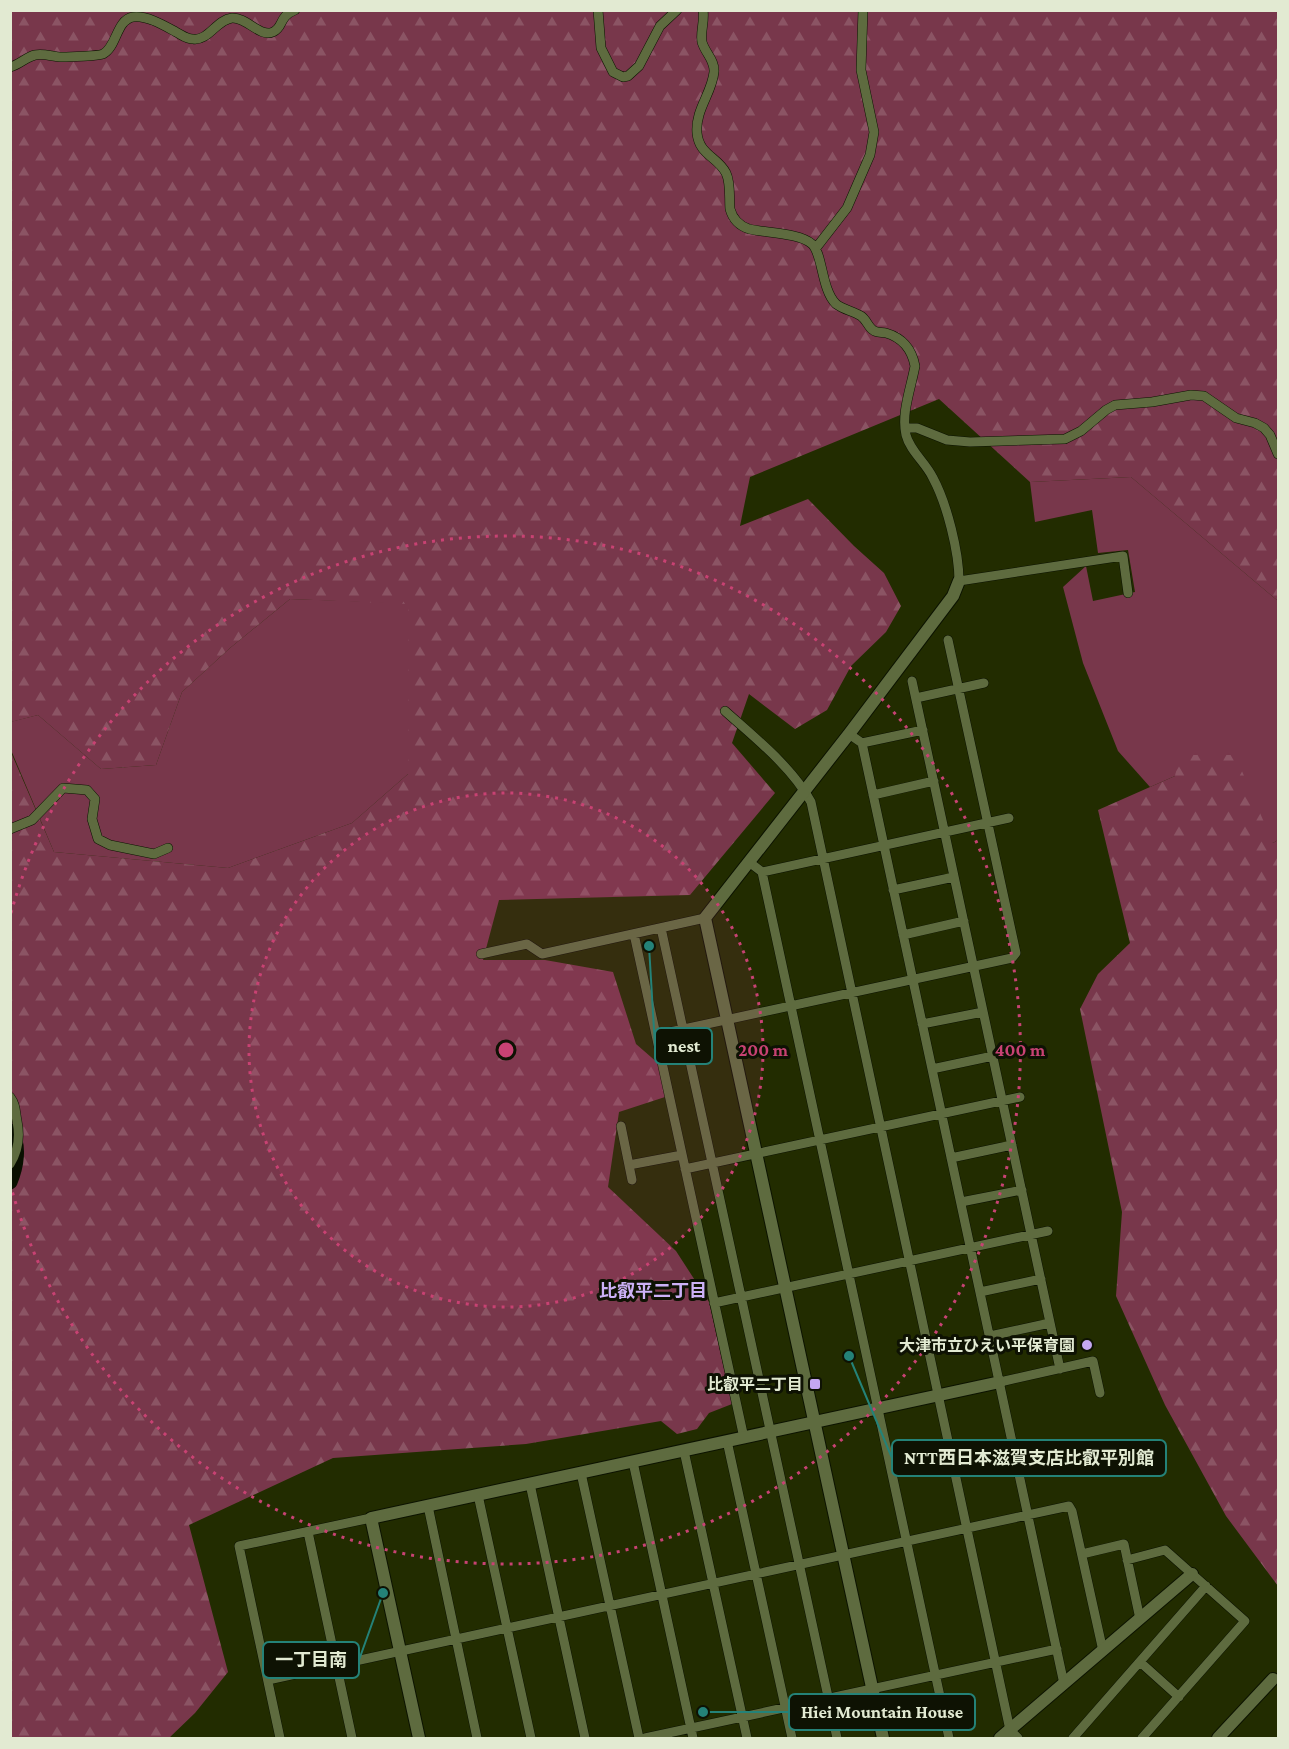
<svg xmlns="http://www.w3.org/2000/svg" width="1289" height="1749" font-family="'Crimson Pro','Noto Sans JP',serif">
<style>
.green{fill:#78374b}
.forest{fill:url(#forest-firs)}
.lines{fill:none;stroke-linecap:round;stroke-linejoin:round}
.river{stroke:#0a1000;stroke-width:15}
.minor-casing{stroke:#0c1300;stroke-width:10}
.tertiary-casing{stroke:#0c1300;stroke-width:14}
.minor{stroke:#5e6b3f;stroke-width:9}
.tertiary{stroke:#5e6b3f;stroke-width:12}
.ring{fill:none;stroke:#c84273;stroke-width:3;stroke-dasharray:3 6}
.poi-dot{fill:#c4a7f1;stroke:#0e1203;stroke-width:2}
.labels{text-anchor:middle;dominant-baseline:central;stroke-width:6;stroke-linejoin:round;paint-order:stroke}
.poi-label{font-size:16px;font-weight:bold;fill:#e2ead2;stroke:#0e1203;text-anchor:end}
.neighbourhood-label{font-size:18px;font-weight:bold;fill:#ccb1f6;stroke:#0e1203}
.centre{fill:#c84273;stroke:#0e1203;stroke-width:3}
.ring-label{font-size:18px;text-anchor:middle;font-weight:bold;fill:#c84273;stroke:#0e1203;stroke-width:6;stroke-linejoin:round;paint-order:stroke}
.leader{fill:none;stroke:#248278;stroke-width:2}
.callout-dot{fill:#248278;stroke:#0e1203;stroke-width:2}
.callout{fill:#0e1203;stroke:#248278;stroke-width:2}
.callout-label{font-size:18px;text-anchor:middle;font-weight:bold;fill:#e2ead2}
</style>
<defs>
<pattern id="forest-firs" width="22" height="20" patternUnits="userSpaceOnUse" patternTransform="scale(1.5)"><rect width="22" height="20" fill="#78374b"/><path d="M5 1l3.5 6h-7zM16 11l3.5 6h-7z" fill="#8b5464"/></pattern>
</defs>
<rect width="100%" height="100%" fill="#222c00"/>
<!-- green -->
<path class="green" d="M1131,477L1278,601V840L1273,843L1175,776L1150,787L1118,751L1083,663L1063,587L1086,566L1093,601L1135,592L1128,550L1098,553L1092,510L1035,522L1030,482Z
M290,599L408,603V774L352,823L228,868L54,852L11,750L10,722L38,715L101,769L156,765L182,692L230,648Z"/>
<!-- forest -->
<path class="forest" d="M11,11H1278V601L1131,477L1030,482L939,399L750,477L740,526L808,499L854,546L884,573L901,606L886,632L851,666L827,710L795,729L749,694L732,743L775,793L690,895L499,900L483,960H545L613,972L636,1044L659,1064L665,1097L619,1112L608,1187L676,1251L709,1302L732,1404L709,1413L697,1429L677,1434L661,1421L526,1444L333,1458L189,1525L228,1672L195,1713L169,1738H11L10,750L54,852L228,868L352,823L408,774V604L290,599L230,648L182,692L156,765L101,769L38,715L11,722Z
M1179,755H1235L1273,843L1278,840V1586L1226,1516L1165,1405L1116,1296L1122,1212L1080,1009L1098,974L1130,943L1098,810L1175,776Z"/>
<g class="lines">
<!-- river -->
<path class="river" d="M10,1131C21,1144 16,1168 10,1182"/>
<defs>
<path id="minor" d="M598,10L601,48L613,72L623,77L628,76L639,66L660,26L677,10
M703,10C705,21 700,32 702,42C705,53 715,60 714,72C712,93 695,110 697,133C699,155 718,157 726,173C731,183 729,199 730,209C733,220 740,226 749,229C766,233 800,233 812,244C823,254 821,289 836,304C844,310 853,311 861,316C867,320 868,327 873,330C876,333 882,332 886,333C903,338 912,350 915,366C911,388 901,413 906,435C910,451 926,463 933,478C947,504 959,552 959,581L1123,556L1128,593
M10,67C19,65 26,57 35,55C44,53 53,57 62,57C68,57 99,56 103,54C117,47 116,20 133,17C147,15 165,26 176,32C182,35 186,39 193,39C209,41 216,20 232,18C247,17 260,38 273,32C284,27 278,17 295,10
M816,248L847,208L870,155L874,132L861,70L863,10
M905,428H917L947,440L970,442L1065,439L1081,431L1106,410L1115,405L1152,402L1191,395L1204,396L1236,418L1255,423L1264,428L1270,435L1278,454
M912,681L1060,1369
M916,698L984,683
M725,711C754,737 792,767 811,802L1010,1730L1018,1738
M849,734L862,743L1064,1684
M862,743L923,730
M873,795L934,781
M10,829L32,820L63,788L87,790L95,799L92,819L98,839L110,845L154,854L168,848
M749,862L762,872L949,1738
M762,872L1009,818
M893,890L954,877
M661,928L837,1738
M634,934L744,1438
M903,935L964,921
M481,954L527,944L542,954L705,918
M922,1024L983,1012
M656,1035L1012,958L1016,953L948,640
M932,1069L993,1056
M10,1097C16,1105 15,1111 17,1121C20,1136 19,1150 10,1164
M621,1126L632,1180
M951,1158L1012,1145
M629,1165L682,1155
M685,1169L1020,1097
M961,1202L1022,1190
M980,1292L1041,1279
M714,1303L1048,1231
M990,1336L1050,1323
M1000,1382L1093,1361L1100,1393
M727,1441L792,1738
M684,1451L747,1738
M633,1462L693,1738
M581,1473L639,1738
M530,1484L585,1738
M478,1495L531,1738
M428,1506L477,1738
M308,1532L352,1738
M1082,1554L1124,1544L1140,1619
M1127,1560L1165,1550L1245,1621L1142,1738
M1140,1662L1179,1697
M268,1680L1069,1506L1072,1511L1103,1651
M280,1738L239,1546L371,1518
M645,1738L1057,1649
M1073,1738L1206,1586"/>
<path id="tertiary" d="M419,1738L371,1518L1000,1382
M883,1738L705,918L849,734L953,596L959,581
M1000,1738L1192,1574
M1218,1738L1273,1679"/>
</defs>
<!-- minor casing -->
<use href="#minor" class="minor-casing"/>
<!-- tertiary casing -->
<use href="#tertiary" class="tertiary-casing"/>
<!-- minor -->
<use href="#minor" class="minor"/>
<!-- tertiary -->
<use href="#tertiary" class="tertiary"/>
</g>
<!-- distance rings -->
<circle cx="506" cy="1050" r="257" fill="#c84273" fill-opacity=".12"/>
<g class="ring">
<circle cx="506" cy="1050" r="257"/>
<path d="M11 913A514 514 0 1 1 11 1187"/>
</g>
<!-- markers -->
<g class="poi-dot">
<circle cx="1087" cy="1345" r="6"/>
<rect x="809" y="1378" width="12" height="12" rx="3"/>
</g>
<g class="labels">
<!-- poi labels -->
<g class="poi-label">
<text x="1075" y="1345">大津市立ひえい平保育園</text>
<text x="803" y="1384">比叡平二丁目</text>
</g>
<!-- neighbourhood labels -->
<g class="neighbourhood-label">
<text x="653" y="1291">比叡平二丁目</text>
</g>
</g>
<circle cx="506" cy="1050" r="9" class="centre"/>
<g class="ring-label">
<text x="763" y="1056">200 m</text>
<text x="1020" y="1056">400 m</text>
</g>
<!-- callouts -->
<path class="leader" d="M649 946L655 1046M849 1356L892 1458M383 1593L359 1660M703 1712L789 1712"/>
<g class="callout-dot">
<circle cx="649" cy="946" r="6"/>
<circle cx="849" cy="1356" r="6"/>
<circle cx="383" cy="1593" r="6"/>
<circle cx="703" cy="1712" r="6"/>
</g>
<g class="callout">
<rect x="655" y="1028" width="57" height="36" rx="6"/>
<rect x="892" y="1440" width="274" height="36" rx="6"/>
<rect x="263" y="1642" width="96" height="36" rx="6"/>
<rect x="789" y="1694" width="186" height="36" rx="6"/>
</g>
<g class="callout-label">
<text x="684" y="1052">nest</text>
<text x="1029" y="1464">NTT西日本滋賀支店比叡平別館</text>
<text x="311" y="1666">一丁目南</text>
<text x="882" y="1718">Hiei Mountain House</text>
</g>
<!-- border -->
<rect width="1289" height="1749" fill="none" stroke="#e2ead2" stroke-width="24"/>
</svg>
